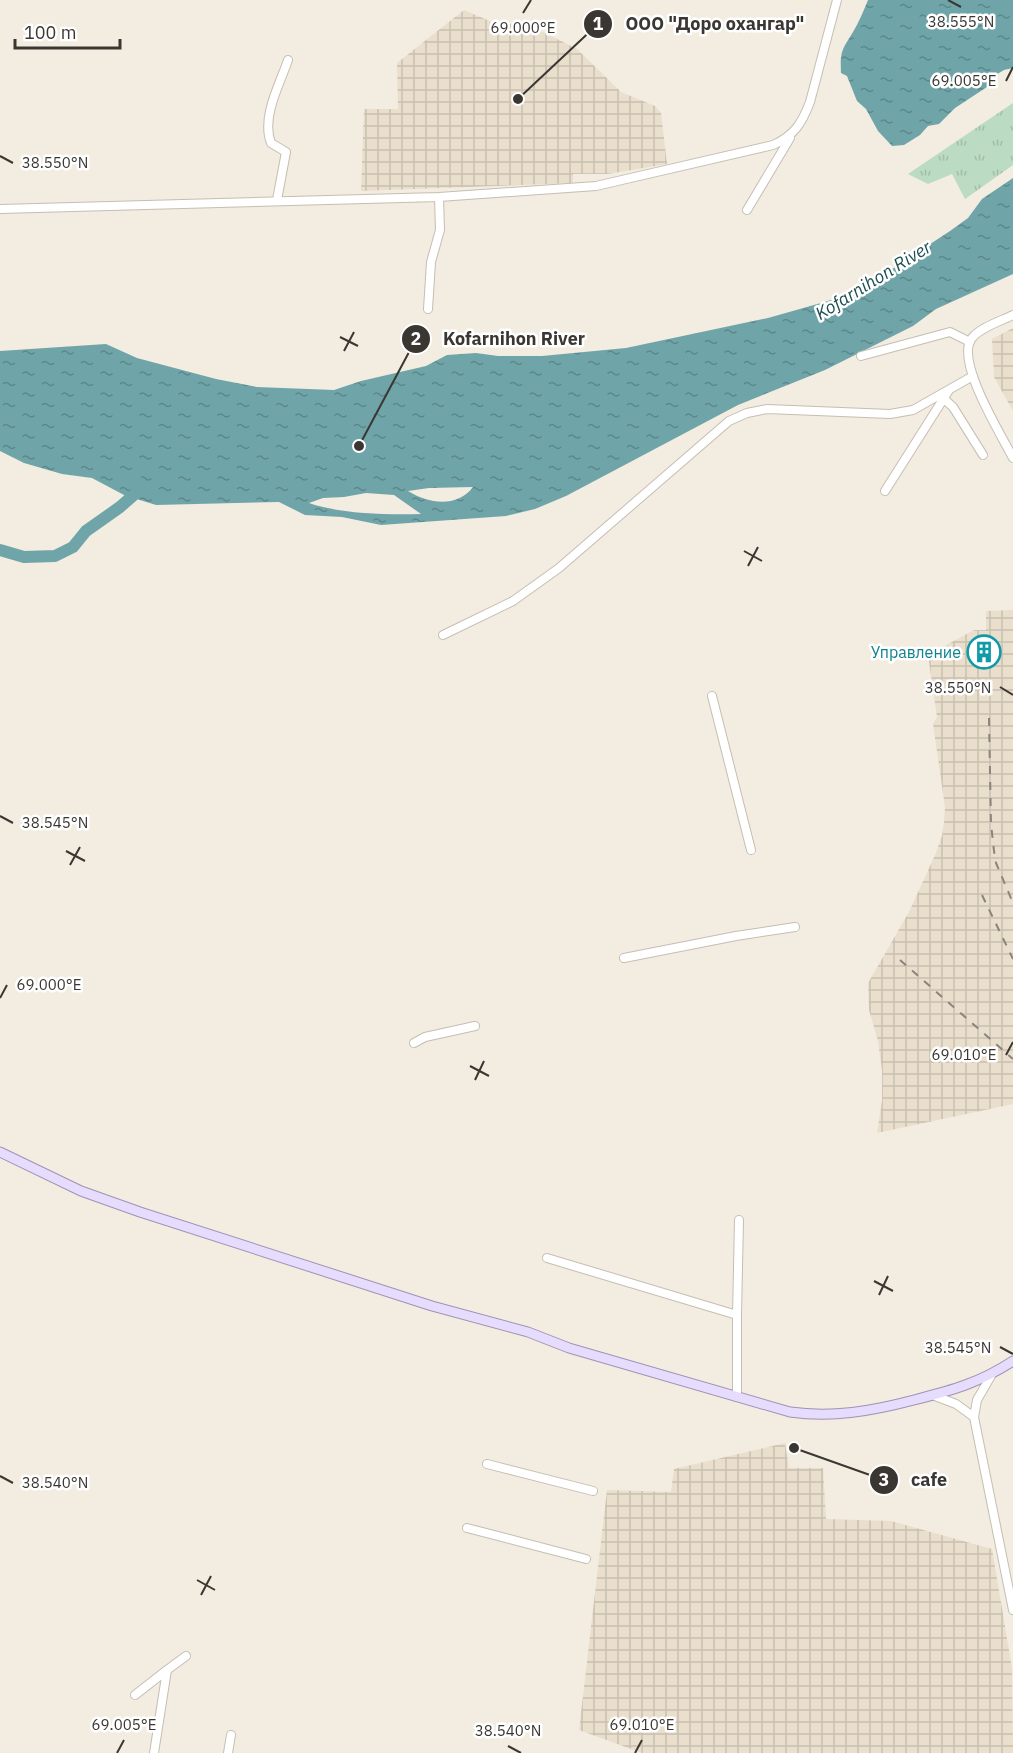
<svg xmlns="http://www.w3.org/2000/svg" width="1013" height="1753" font-family="'IBM Plex Sans',sans-serif">
<style>
.industrial{fill:url(#industrial-grid)}
.grass{fill:url(#grass-tufts)}
.water{fill:url(#water-ripples);fill-rule:evenodd}
.lines{fill:none;stroke-linecap:round;stroke-linejoin:round}
.river{stroke:#6fa5a9;stroke-width:12}
.minor-casing{stroke:#c5beb3;stroke-width:10}
.major-casing{stroke:#9f93b6;stroke-width:11}
.minor{stroke:#fff;stroke-width:8}
.major{stroke:#e6dcfe;stroke-width:9}
.rail{stroke:#89847d;stroke-width:2;stroke-dasharray:8 8;stroke-linecap:butt}
.ticks{fill:none;stroke:#3a3733;stroke-width:2}
.labels{text-anchor:middle;dominant-baseline:central;stroke-width:5;stroke-linejoin:round;paint-order:stroke}
.culture-label{font-size:16px;fill:#0d838f;stroke:#fff;text-anchor:end}
.water-label{font-size:18px;font-style:italic;fill:#1d4e51;stroke:#fff}
.ticks-label{font-size:15px;text-anchor:middle;fill:#3a3733;stroke:#fff;stroke-width:5;stroke-linejoin:round;paint-order:stroke}
.leader{fill:none;stroke:#3a3733;stroke-width:2}
.callout-dot{fill:#3a3733;stroke:#fff;stroke-width:2}
.mark-label{font-size:18px;text-anchor:middle;font-weight:bold;fill:#fff}
.callout-label{font-size:18px;text-anchor:middle;font-weight:bold;fill:#3a3733;stroke:#fff;stroke-width:5;stroke-linejoin:round;paint-order:stroke}
</style>
<defs>
<pattern id="industrial-grid" width="8" height="8" patternUnits="userSpaceOnUse" patternTransform="scale(1.5)"><rect width="8" height="8" fill="#e9dfcc"/><path d="M0 4h8M4 0v8" fill="none" stroke="#c9c0b0"/></pattern>
<pattern id="grass-tufts" width="24" height="20" patternUnits="userSpaceOnUse" patternTransform="scale(1.5)"><rect width="24" height="20" fill="#bbdbc3"/><path d="M3 7l-1-3M5 7V3M7 7l1-3M15 17l-1-3M17 17v-4M19 17l1-3" fill="none" stroke="#a2bda8"/></pattern>
<pattern id="water-ripples" width="26" height="14" patternUnits="userSpaceOnUse" patternTransform="scale(1.5)"><rect width="26" height="14" fill="#6fa5a9"/><path d="M2 4q2-2 4 0t4 0M15 11q2-2 4 0t4 0" fill="none" stroke="#5c878a"/></pattern>
</defs>
<rect width="100%" height="100%" fill="#f3ece0"/>
<!-- industrial -->
<path class="industrial" d="M464,10L492,22L531,26L577,49L621,92L655,106L661,113L667,164L608,174H573V183L361,191L364,109H398L397,63Z
M1013,328V411L994,377L992,339Z
M1013,610V1104L877,1133L882,1101V1070L878,1041L869,1010L868,983L909,912L935,855L942,836L944,822L945,807L933,724L937,717L928,655L974,630H986V611Z
M785,1443L789,1468H823L826,1519L891,1521L992,1549L1012,1668L1013,1753H642L579,1730L607,1490L671,1492L674,1469Z"/>
<!-- grass -->
<path class="grass" d="M1013,103V165L965,199L952,174L928,184L908,174Z"/>
<!-- water -->
<path class="water" d="M868,0H1013V68L1004,70L994,76L990,85L955,108L939,124L928,126L920,135L904,145L892,146L878,131L866,109L857,101L847,76L841,73C840,51 842,50 853,32C859,22 864,10 868,0Z
M1013,178V274L936,309L913,326L825,370L738,405L566,496L535,509L506,516L381,525L342,517L305,515L279,502L156,505L124,495L92,478L62,474L24,463L0,451V351L106,344L137,358L216,379L257,387L334,390L361,381L426,366L447,355L476,353L498,356H542L626,348L768,318L835,299L871,283L950,231L968,218L982,199ZM473,487C457,508 429,504 408,491L429,488ZM366,493L394,495L421,514C387,515 341,514 309,503L323,498L344,497Z"/>
<g class="lines">
<!-- river -->
<path class="river" d="M0,550L24,557L55,556L73,547L86,531L120,507L136,493L139,483"/>
<defs>
<path id="minor" d="M277,200L286,152L271,143C261,117 280,84 288,60
M0,209L439,197L596,186L773,145C794,136 802,123 810,102L837,0
M747,210L790,138
M428,309L431,262L440,230L439,197
M1013,315C1001,321 981,327 972,338C954,360 1002,436 1013,458
M861,356L950,332L970,342
M944,399L953,407L983,455
M885,491L949,390
M443,635L513,601L559,568L729,421L747,413L767,409L890,414L913,410L973,376
M712,696L751,850
M624,958L736,936L795,927
M414,1043L425,1037L475,1026
M547,1258L737,1315L739,1220
M992,1374L977,1400L974,1417L1013,1610
M935,1396L956,1404L974,1417
M737,1397V1315
M487,1464L593,1491
M467,1528L586,1559
M135,1695L167,1670
M154,1753L167,1670L186,1656
M228,1753L231,1735"/>
<path id="major" d="M0,1152L81,1191L140,1212L432,1306L528,1332L569,1348L790,1412C833,1418 872,1411 914,1400C953,1390 979,1383 1013,1361"/>
</defs>
<!-- minor casing -->
<use href="#minor" class="minor-casing"/>
<!-- major casing -->
<use href="#major" class="major-casing"/>
<!-- minor -->
<use href="#minor" class="minor"/>
<!-- major -->
<use href="#major" class="major"/>
<!-- rail -->
<path class="rail" d="M989,718L991,824L994,851L996,863L1013,903
M982,895L1013,959
M900,960L1013,1059"/>
</g>
<!-- ticks -->
<path class="ticks" d="M948,0L961,7M523,13L531,0M1006,81L1013,67M0,156L13,163M340,337L358,346M344,351L354,332M744,551L762,561M748,566L758,547M1000,687L1013,695M0,816L13,823M66,851L85,861M70,865L80,847M0,998L7,985M1006,1055L1013,1042M470,1066L489,1076M475,1080L484,1061M874,1281L893,1291M879,1295L888,1276M1000,1347L1013,1354M0,1476L13,1483M197,1580L215,1590M201,1595L211,1576M508,1746L521,1753M117,1753L124,1740M635,1753L642,1740"/>
<!-- icons -->
<defs>
<symbol id="building-ring" viewBox="-11 -11 22 22"><circle r="9.5" fill="#fff" stroke="#0f9aa8" stroke-width="1.5"/><path d="M-4-6H4V6H1V3H-1V6H-4ZM-2.5-4.3h1.7v1.8h-1.7ZM.8-4.3h1.7v1.8H.8ZM-2.5-1h1.7V.8h-1.7ZM.8-1h1.7V.8H.8Z" fill="#0f9aa8"/></symbol>
</defs>
<g fill-rule="evenodd">
<use href="#building-ring" x="965" y="633" width="38" height="38"/>
</g>
<g class="labels">
<!-- culture labels -->
<g class="culture-label">
<text x="961" y="652">Управление</text>
</g>
<!-- water labels -->
<g class="water-label">
<text transform="translate(873 280) rotate(-32)">Kofarnihon River</text>
</g>
</g>
<g class="ticks-label">
<text x="961" y="27">38.555°N</text>
<text x="523" y="33">69.000°E</text>
<text x="964" y="86">69.005°E</text>
<text x="55" y="168">38.550°N</text>
<text x="958" y="693">38.550°N</text>
<text x="55" y="828">38.545°N</text>
<text x="49" y="990">69.000°E</text>
<text x="964" y="1060">69.010°E</text>
<text x="958" y="1353">38.545°N</text>
<text x="55" y="1488">38.540°N</text>
<text x="124" y="1730">69.005°E</text>
<text x="642" y="1730">69.010°E</text>
<text x="508" y="1736">38.540°N</text>
</g>
<!-- callouts -->
<path class="leader" d="M518 99L598 24M359 446L416 339M794 1448L884 1480"/>
<g class="callout-dot">
<circle cx="518" cy="99" r="6"/>
<circle cx="359" cy="446" r="6"/>
<circle cx="794" cy="1448" r="6"/>
<circle cx="598" cy="24" r="15"/>
<circle cx="416" cy="339" r="15"/>
<circle cx="884" cy="1480" r="15"/>
</g>
<g class="mark-label">
<text x="598" y="30">1</text>
<text x="416" y="345">2</text>
<text x="884" y="1486">3</text>
</g>
<g class="callout-label">
<text x="715" y="30">ООО "Доро охангар"</text>
<text x="514" y="345">Kofarnihon River</text>
<text x="929" y="1486">cafe</text>
</g>
<!-- scale -->
<path d="M15 39v9h105v-9" fill="none" stroke="#3a3733" stroke-width="3"/>
<text x="24" y="39" font-size="18" fill="#3a3733" stroke="#ffffff" stroke-width="4.5" paint-order="stroke">100 m</text>
</svg>
